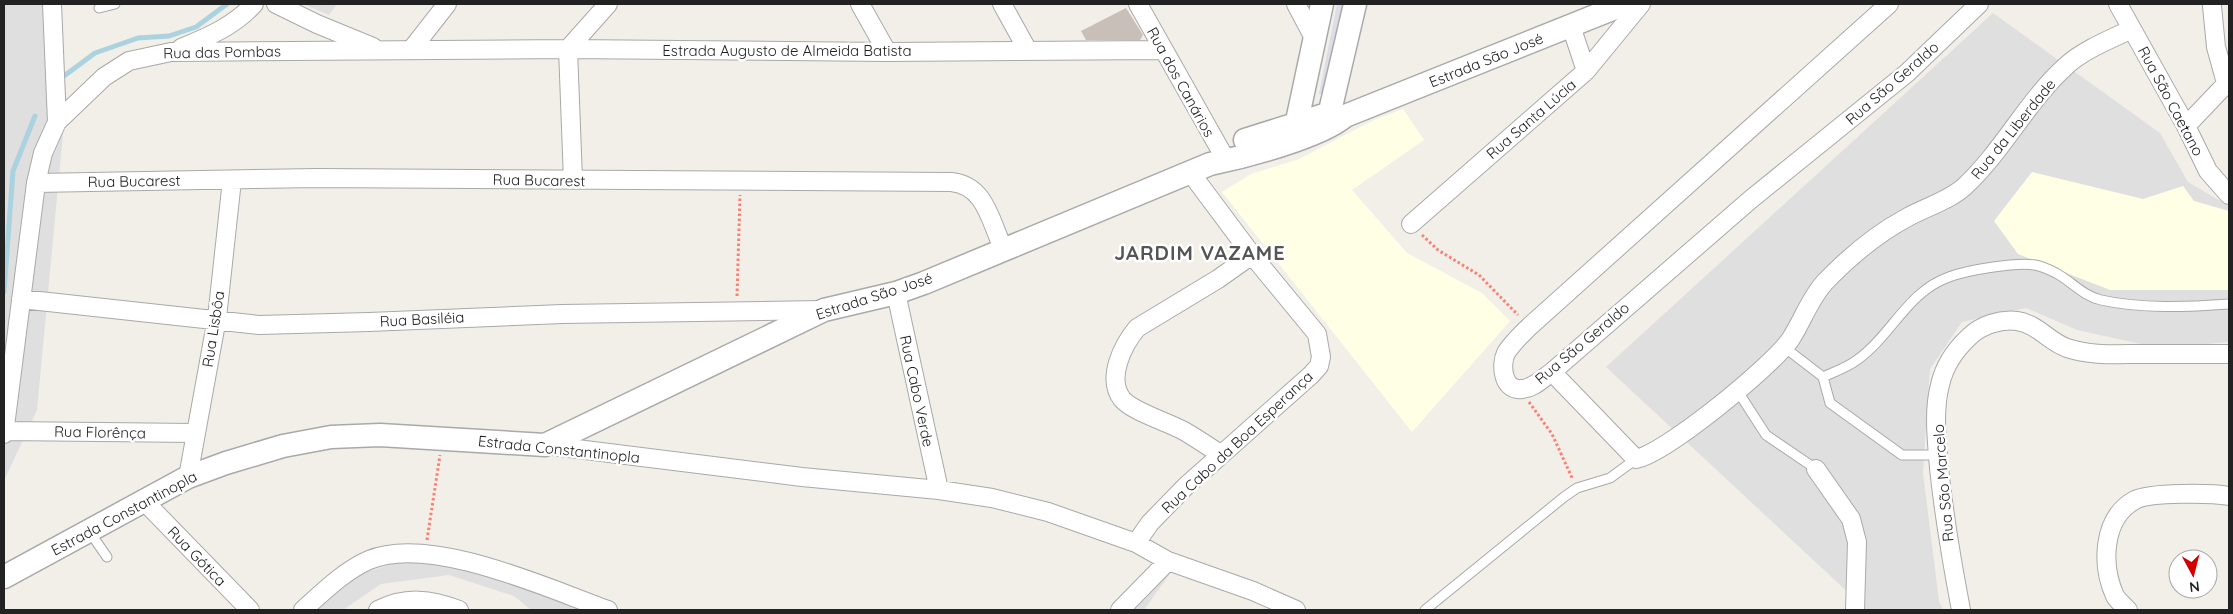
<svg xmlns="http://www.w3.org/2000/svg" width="2233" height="614" font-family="Quicksand,sans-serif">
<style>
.residential{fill:#e0dfdf}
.education{fill:#ffffe5}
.plaza{fill:#dddde8}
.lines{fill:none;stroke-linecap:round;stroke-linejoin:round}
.stream{stroke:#aad3df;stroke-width:5}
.building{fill:#c7bfb8}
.service-casing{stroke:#a9a9a9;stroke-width:11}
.minor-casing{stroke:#a9a9a9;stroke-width:20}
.tertiary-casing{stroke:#a9a9a9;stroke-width:25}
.path{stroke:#fa8072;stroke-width:3;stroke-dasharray:2.5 2.5;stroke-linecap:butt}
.service{stroke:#fff;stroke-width:9}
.minor{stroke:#fff;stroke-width:18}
.tertiary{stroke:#fff;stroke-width:22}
.labels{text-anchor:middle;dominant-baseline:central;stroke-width:5;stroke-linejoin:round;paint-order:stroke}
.street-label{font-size:15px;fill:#222;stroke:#fff}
.district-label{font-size:20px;font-weight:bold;letter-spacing:1px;fill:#555;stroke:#fff}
</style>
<rect width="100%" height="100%" fill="#f2efe9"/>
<!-- residential -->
<path class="residential" d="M4,4H63L46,34L64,123L37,410L4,481Z
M307,4H337L329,15L306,5Z
M1993,13L2160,133L2188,182L2229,206V342L2159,348L2077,330L2026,308L1962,322L1930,369L1923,473L1939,601L1943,610H1867L1606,367Z
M417,556L484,568L599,610H531L514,596L449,575L381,584L343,610H311L360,574Z
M1174,568L1144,610H1129Z"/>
<!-- education -->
<path class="education" d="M1403,109L1424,140L1352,190L1407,253L1482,293L1510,321L1412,432L1222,192L1251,174L1299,159L1374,120Z
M2032,172L2143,199L2183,186L2194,201L2229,211V290H2110L2018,254L1994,221Z"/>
<!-- plaza -->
<path class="plaza" d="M1337,4H1346L1326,94H1319Z"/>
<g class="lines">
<!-- stream -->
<path class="stream" d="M64,76L95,53L138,38L169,36L196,27L227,4
M4,292L13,171L35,116"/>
</g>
<!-- building -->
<path class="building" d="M1126,8L1143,35L1140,40H1086L1081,31Z"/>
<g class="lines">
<defs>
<path id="service" d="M99,8L115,4
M1784,347L1823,377L1830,403L1902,455H1938
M1823,377C1834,372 1848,367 1857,360C1891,336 1908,291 1949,277C1967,270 2016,262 2035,265C2041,266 2050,270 2056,273C2071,281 2083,296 2101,300C2141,309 2188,307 2229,304
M1737,390L1766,435L1816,469
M89,531L107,557
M1425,610L1564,497L1577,488L1610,478L1636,459"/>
<path id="minor" d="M276,4L317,24L373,47
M860,4L887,52
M1002,4L1027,49
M1138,4L1226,160
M1296,4L1314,38
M1889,4L1530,326C1522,334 1512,343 1506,353C1500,365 1503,392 1522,389C1534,388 1543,378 1552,372L1750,200L1907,73L1979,4
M2118,4L2186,126L2208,171L2229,195
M2212,6L2216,47L2226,83
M1571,26L1586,71
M181,48C208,37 234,26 254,4
M411,50L447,4
M57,122L104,77L129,61L171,52L568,49L887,52L1162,50
M2186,126L2229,81
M573,180L568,49L608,4
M36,183L317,178L951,182C985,185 990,220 1003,248
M1411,224L1586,71L1641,4
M896,293L939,490
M21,299L259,325L369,322L562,314L821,310
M1552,372L1636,459C1666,453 1771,367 1790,340C1802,322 1810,298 1825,282C1848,258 1878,233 1908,217C1926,207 1948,201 1964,187C2003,151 2027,101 2066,66C2083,50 2111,39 2132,29
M5,431L195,433
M4,434L36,183L43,153L57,122L52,4
M545,445L802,477L939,490L992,498L1048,512L1136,543L1168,561L1253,591L1296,610
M1220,454C1208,446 1196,438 1184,431C1168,422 1133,412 1122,399C1106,378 1123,345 1137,328L1218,279L1252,255
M1816,469L1851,519L1857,542L1855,610
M188,477L217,318L232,180
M144,501L250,610
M1136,543L1150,523L1186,486L1311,375L1319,366L1321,357L1317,334L1252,255L1190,172
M303,610C323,592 344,571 369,560C430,534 549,589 608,610
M378,610C406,596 431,599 459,610
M1120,610L1168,561
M1961,610C1952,563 1944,516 1939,468C1937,442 1933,411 1940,385C1944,367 1955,350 1969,337C1981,325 2000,319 2017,321C2038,324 2049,342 2067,348C2091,356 2117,354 2142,354C2171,354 2200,354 2229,354
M2128,610C2124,606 2118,601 2115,596C2101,565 2102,518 2135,500C2150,492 2212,493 2229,496"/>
<path id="tertiary" d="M1326,128L1355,4
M1294,135L1322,4
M1245,140L1324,115
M4,577L188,477L226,463L283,446L331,437L380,435L545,445L824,310L896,293L924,283L1210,164C1244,157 1321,137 1345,116L1625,4"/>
</defs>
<!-- service casing -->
<use href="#service" class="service-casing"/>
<!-- minor casing -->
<use href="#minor" class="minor-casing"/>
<!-- tertiary casing -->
<use href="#tertiary" class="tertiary-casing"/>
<!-- path -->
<path class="path" d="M1422,235L1438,250L1479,275L1518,315
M737,296L740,195
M1529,402L1552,434L1573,480
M427,540L440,455"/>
<!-- service -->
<use href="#service" class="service"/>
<!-- minor -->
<use href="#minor" class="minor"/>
<!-- tertiary -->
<use href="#tertiary" class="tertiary"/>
</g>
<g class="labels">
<!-- street labels -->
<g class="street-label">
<text x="787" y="50">Estrada Augusto de Almeida Batista</text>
<text transform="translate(222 52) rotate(-1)">Rua das Pombas</text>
<text transform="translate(1486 60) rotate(-22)">Estrada São José</text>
<text transform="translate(1181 82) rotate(61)">Rua dos Canários</text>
<text transform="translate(1892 83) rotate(-41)">Rua São Geraldo</text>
<text transform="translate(2171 101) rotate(62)">Rua São Caetano</text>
<text transform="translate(1531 119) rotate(-41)">Rua Santa Lúcia</text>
<text transform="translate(2013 129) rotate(-51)">Rua da Liberdade</text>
<text transform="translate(539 180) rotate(1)">Rua Bucarest</text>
<text transform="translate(134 181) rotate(-1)">Rua Bucarest</text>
<text transform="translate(874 296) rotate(-18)">Estrada São José</text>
<text transform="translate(422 319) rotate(-3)">Rua Basiléia</text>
<text transform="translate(213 329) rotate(-81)">Rua Lisbôa</text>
<text transform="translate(1582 343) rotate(-40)">Rua São Geraldo</text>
<text transform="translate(917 391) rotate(78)">Rua Cabo Verde</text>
<text transform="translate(100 432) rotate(1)">Rua Florênça</text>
<text transform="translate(1237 442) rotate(-43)">Rua Cabo da Boa Esperança</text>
<text transform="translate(559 449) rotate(6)">Estrada Constantinopla</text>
<text transform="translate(1943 483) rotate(-95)">Rua São Marcelo</text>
<text transform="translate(124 513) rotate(-28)">Estrada Constantinopla</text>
<text transform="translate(197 556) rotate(46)">Rua Gótica</text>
</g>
<!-- district labels -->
<g class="district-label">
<text x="1200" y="252">JARDIM VAZAME</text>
</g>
</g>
<!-- border -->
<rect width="2233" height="614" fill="none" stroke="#222222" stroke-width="10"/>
<!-- north arrow -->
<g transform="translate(2193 574) rotate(173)"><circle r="24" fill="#ffffff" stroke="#a7a7a7"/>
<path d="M0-4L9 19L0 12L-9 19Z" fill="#d40000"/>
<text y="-8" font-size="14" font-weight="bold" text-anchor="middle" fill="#222222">N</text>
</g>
</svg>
